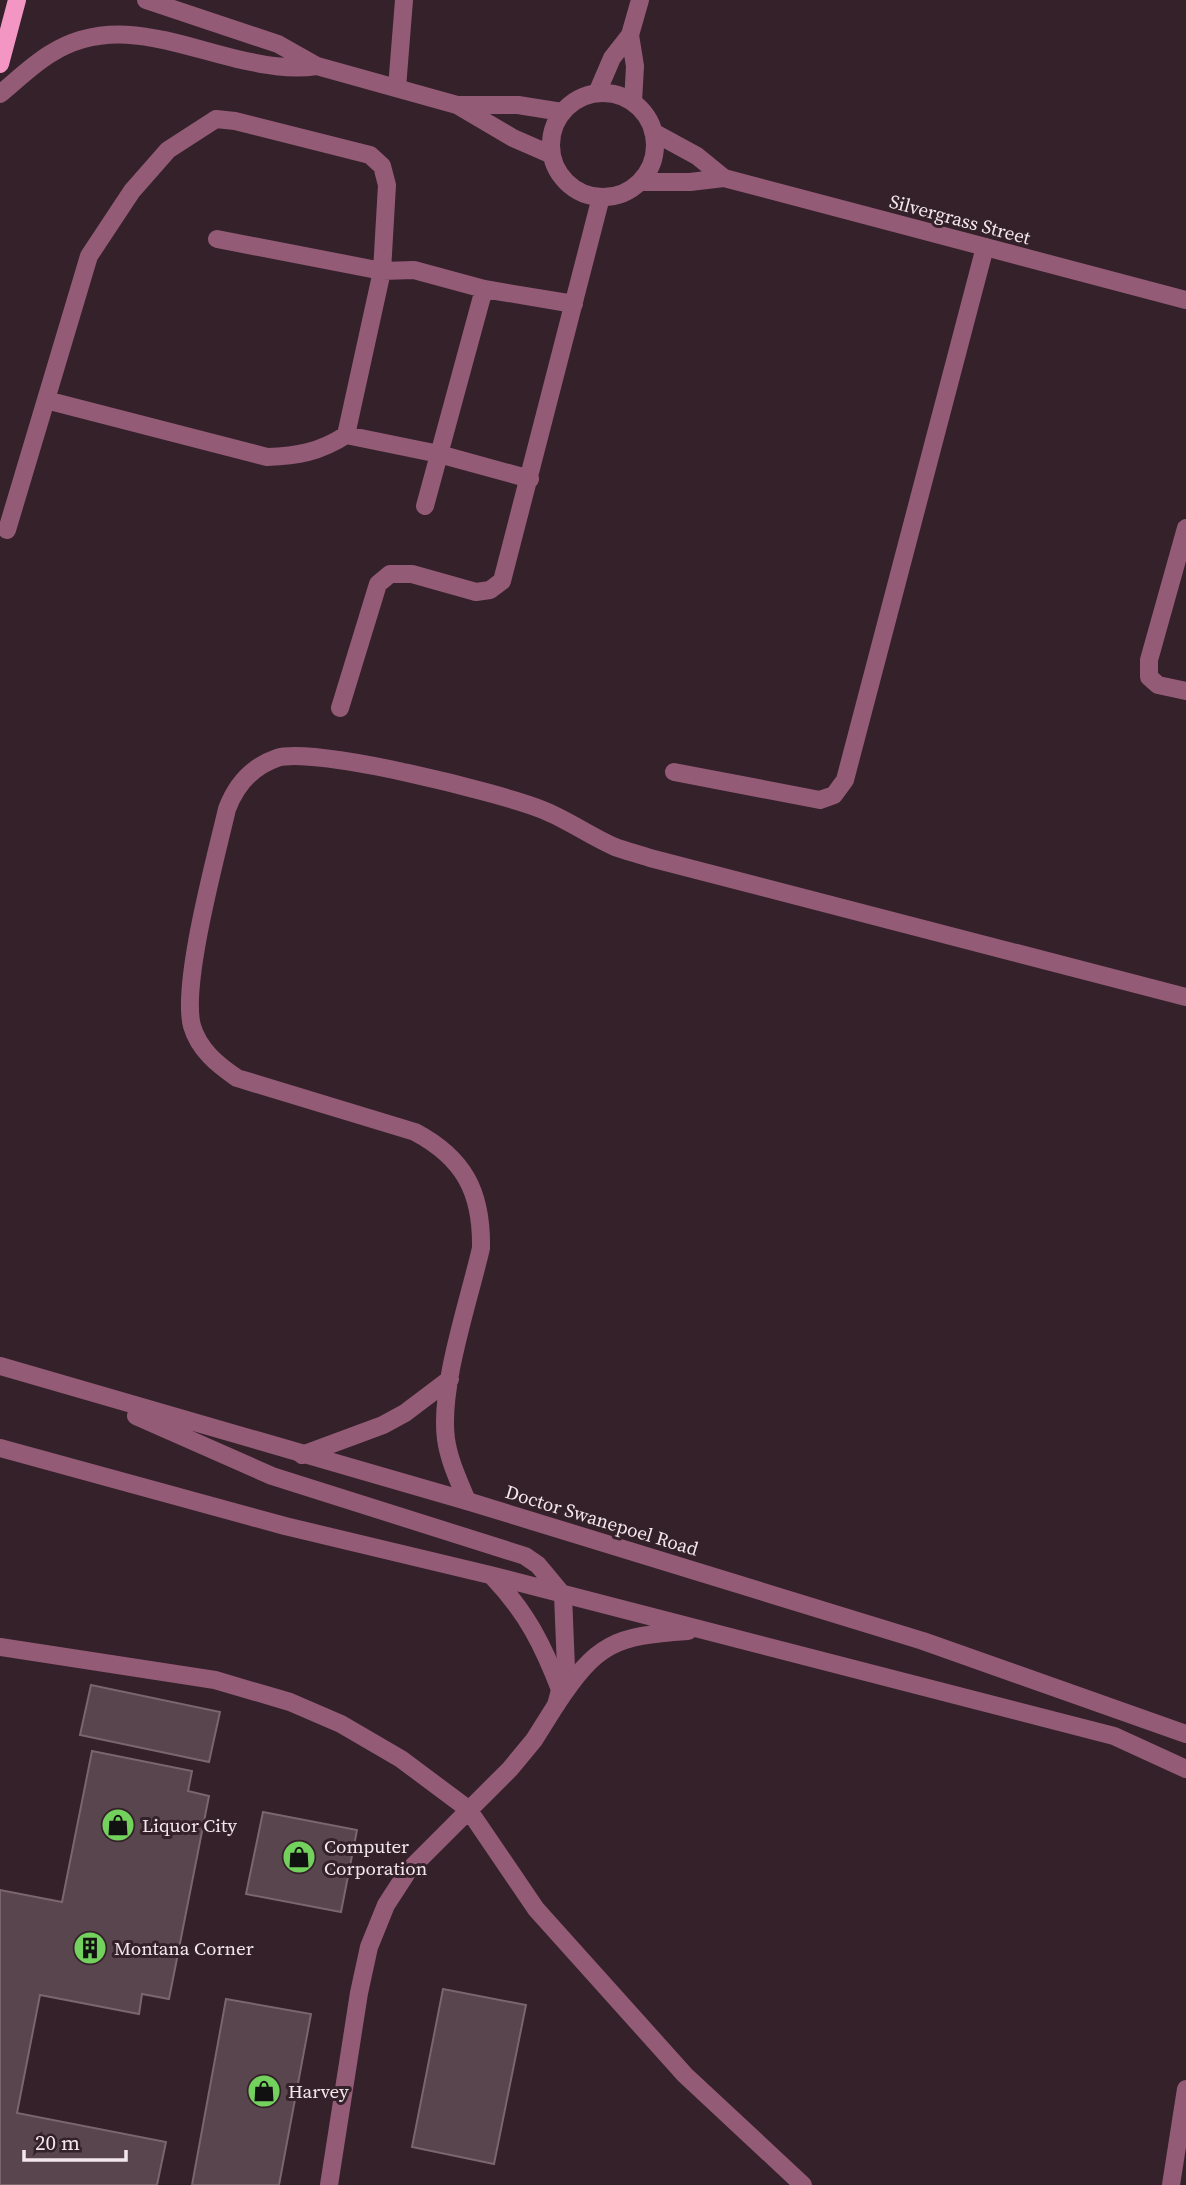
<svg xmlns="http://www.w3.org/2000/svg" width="1186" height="2185" font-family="'Source Serif 4',serif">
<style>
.building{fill:#59454e;stroke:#7b656f;stroke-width:2}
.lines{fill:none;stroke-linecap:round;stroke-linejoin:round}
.service{stroke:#945b77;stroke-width:18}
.minor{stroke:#945b77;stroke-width:18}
.tertiary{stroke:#945b77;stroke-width:18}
.primary{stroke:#f496c4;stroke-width:18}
.labels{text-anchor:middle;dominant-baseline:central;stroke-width:6;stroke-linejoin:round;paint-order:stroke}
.street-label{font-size:19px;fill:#f4e7ec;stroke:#34212a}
.poi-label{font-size:19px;fill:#f4e7ec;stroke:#34212a;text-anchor:start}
</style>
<rect width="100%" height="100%" fill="#34212a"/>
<!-- building -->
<path class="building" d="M91,1685L220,1712L209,1762L80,1735Z
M92,1751L192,1771L188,1791L209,1796L169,1999L142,1994L139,2014L40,1995L17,2113L166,2142L157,2185H0V1890L62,1902Z
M263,1812L357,1830L341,1912L246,1894Z
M443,1989L526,2005L494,2164L412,2147Z
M226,1999L311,2014L279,2185H192Z"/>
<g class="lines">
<!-- service -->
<path class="service" d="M630,35L635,66L633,102
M397,88L404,0
M597,93L612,58L630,35L640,0
M46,400L267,457C297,456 320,452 346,435L382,271L217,239
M346,435L439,454L530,479
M425,506L484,289L574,304
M1186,528L1149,660V677L1158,685L1186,691
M7,530L89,256L132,191L168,150L216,119L235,121L370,155L382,166L387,185L382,271L414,270L484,289
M340,708L378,584L390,574H412L476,592L490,590L502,581L601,197
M674,772L820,800L834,795L845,780L985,247
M302,1455L383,1425L405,1413L450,1379
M467,1501C459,1481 449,1461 446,1439C439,1387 469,1301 481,1248C482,1192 464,1158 415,1132L237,1078C218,1065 199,1050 192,1026C181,984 216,857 227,809C236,785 251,767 277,758C314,746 502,793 543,810C568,820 590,836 615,847C626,851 638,854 650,858L1186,997
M0,1647L215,1680L290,1702L341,1724L401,1759L468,1809L536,1909L685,2075L803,2185
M329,2185L359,1993L369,1947L386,1905L408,1871L510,1769L534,1740L556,1705L566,1668L563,1595"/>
<!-- minor -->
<path class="minor" d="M146,0L278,44L317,66L457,105L513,138L552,155
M551 145a52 52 0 1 1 104 0a52 52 0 1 1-104 0Z
M0,94C16,81 32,65 50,54C111,15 174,44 237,59C264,65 289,70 317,66
M457,105H518L562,112
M653,132L697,156L724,178
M640,182H690L724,178L1186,300
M1171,2185L1186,2089"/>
<!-- tertiary -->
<path class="tertiary" d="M0,1366L467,1501L923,1641L1186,1734
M136,1416L272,1476L525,1556L538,1565L563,1595
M0,1448L285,1526L490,1575L1114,1736L1186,1769
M492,1576C527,1613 543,1645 561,1692
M556,1705C597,1643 614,1636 688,1631"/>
<!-- primary -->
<path class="primary" d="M0,64L17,0"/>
</g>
<!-- icons -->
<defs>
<symbol id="shop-disc" viewBox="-11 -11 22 22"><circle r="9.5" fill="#73d25d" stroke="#34212a"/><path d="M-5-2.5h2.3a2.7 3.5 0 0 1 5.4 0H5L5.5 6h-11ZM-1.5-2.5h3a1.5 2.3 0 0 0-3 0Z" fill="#111"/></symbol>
<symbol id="building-disc" viewBox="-11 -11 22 22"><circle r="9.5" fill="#73d25d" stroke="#34212a"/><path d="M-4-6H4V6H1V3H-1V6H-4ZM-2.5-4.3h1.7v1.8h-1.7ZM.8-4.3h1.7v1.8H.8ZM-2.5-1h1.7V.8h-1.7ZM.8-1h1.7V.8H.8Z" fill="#111"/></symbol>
</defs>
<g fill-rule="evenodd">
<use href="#shop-disc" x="99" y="1806" width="38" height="38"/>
<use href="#shop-disc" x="280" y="1838" width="38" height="38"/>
<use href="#building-disc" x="71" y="1929" width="38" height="38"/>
<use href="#shop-disc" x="245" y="2072" width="38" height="38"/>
</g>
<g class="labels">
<!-- street labels -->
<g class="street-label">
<text transform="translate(960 219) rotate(15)">Silvergrass Street</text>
<text transform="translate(602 1520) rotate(17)">Doctor Swanepoel Road</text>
</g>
<!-- poi labels -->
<g class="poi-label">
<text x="142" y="1825">Liquor City</text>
<text x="324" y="1846">Computer<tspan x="324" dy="22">Corporation</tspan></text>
<text x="114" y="1948">Montana Corner</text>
<text x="288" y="2091">Harvey</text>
</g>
</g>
<!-- scale -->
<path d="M24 2150v10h102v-10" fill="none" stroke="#f4e7ec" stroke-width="3.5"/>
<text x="35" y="2150" font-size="21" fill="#f4e7ec" stroke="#34212a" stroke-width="5" paint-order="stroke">20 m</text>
</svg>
